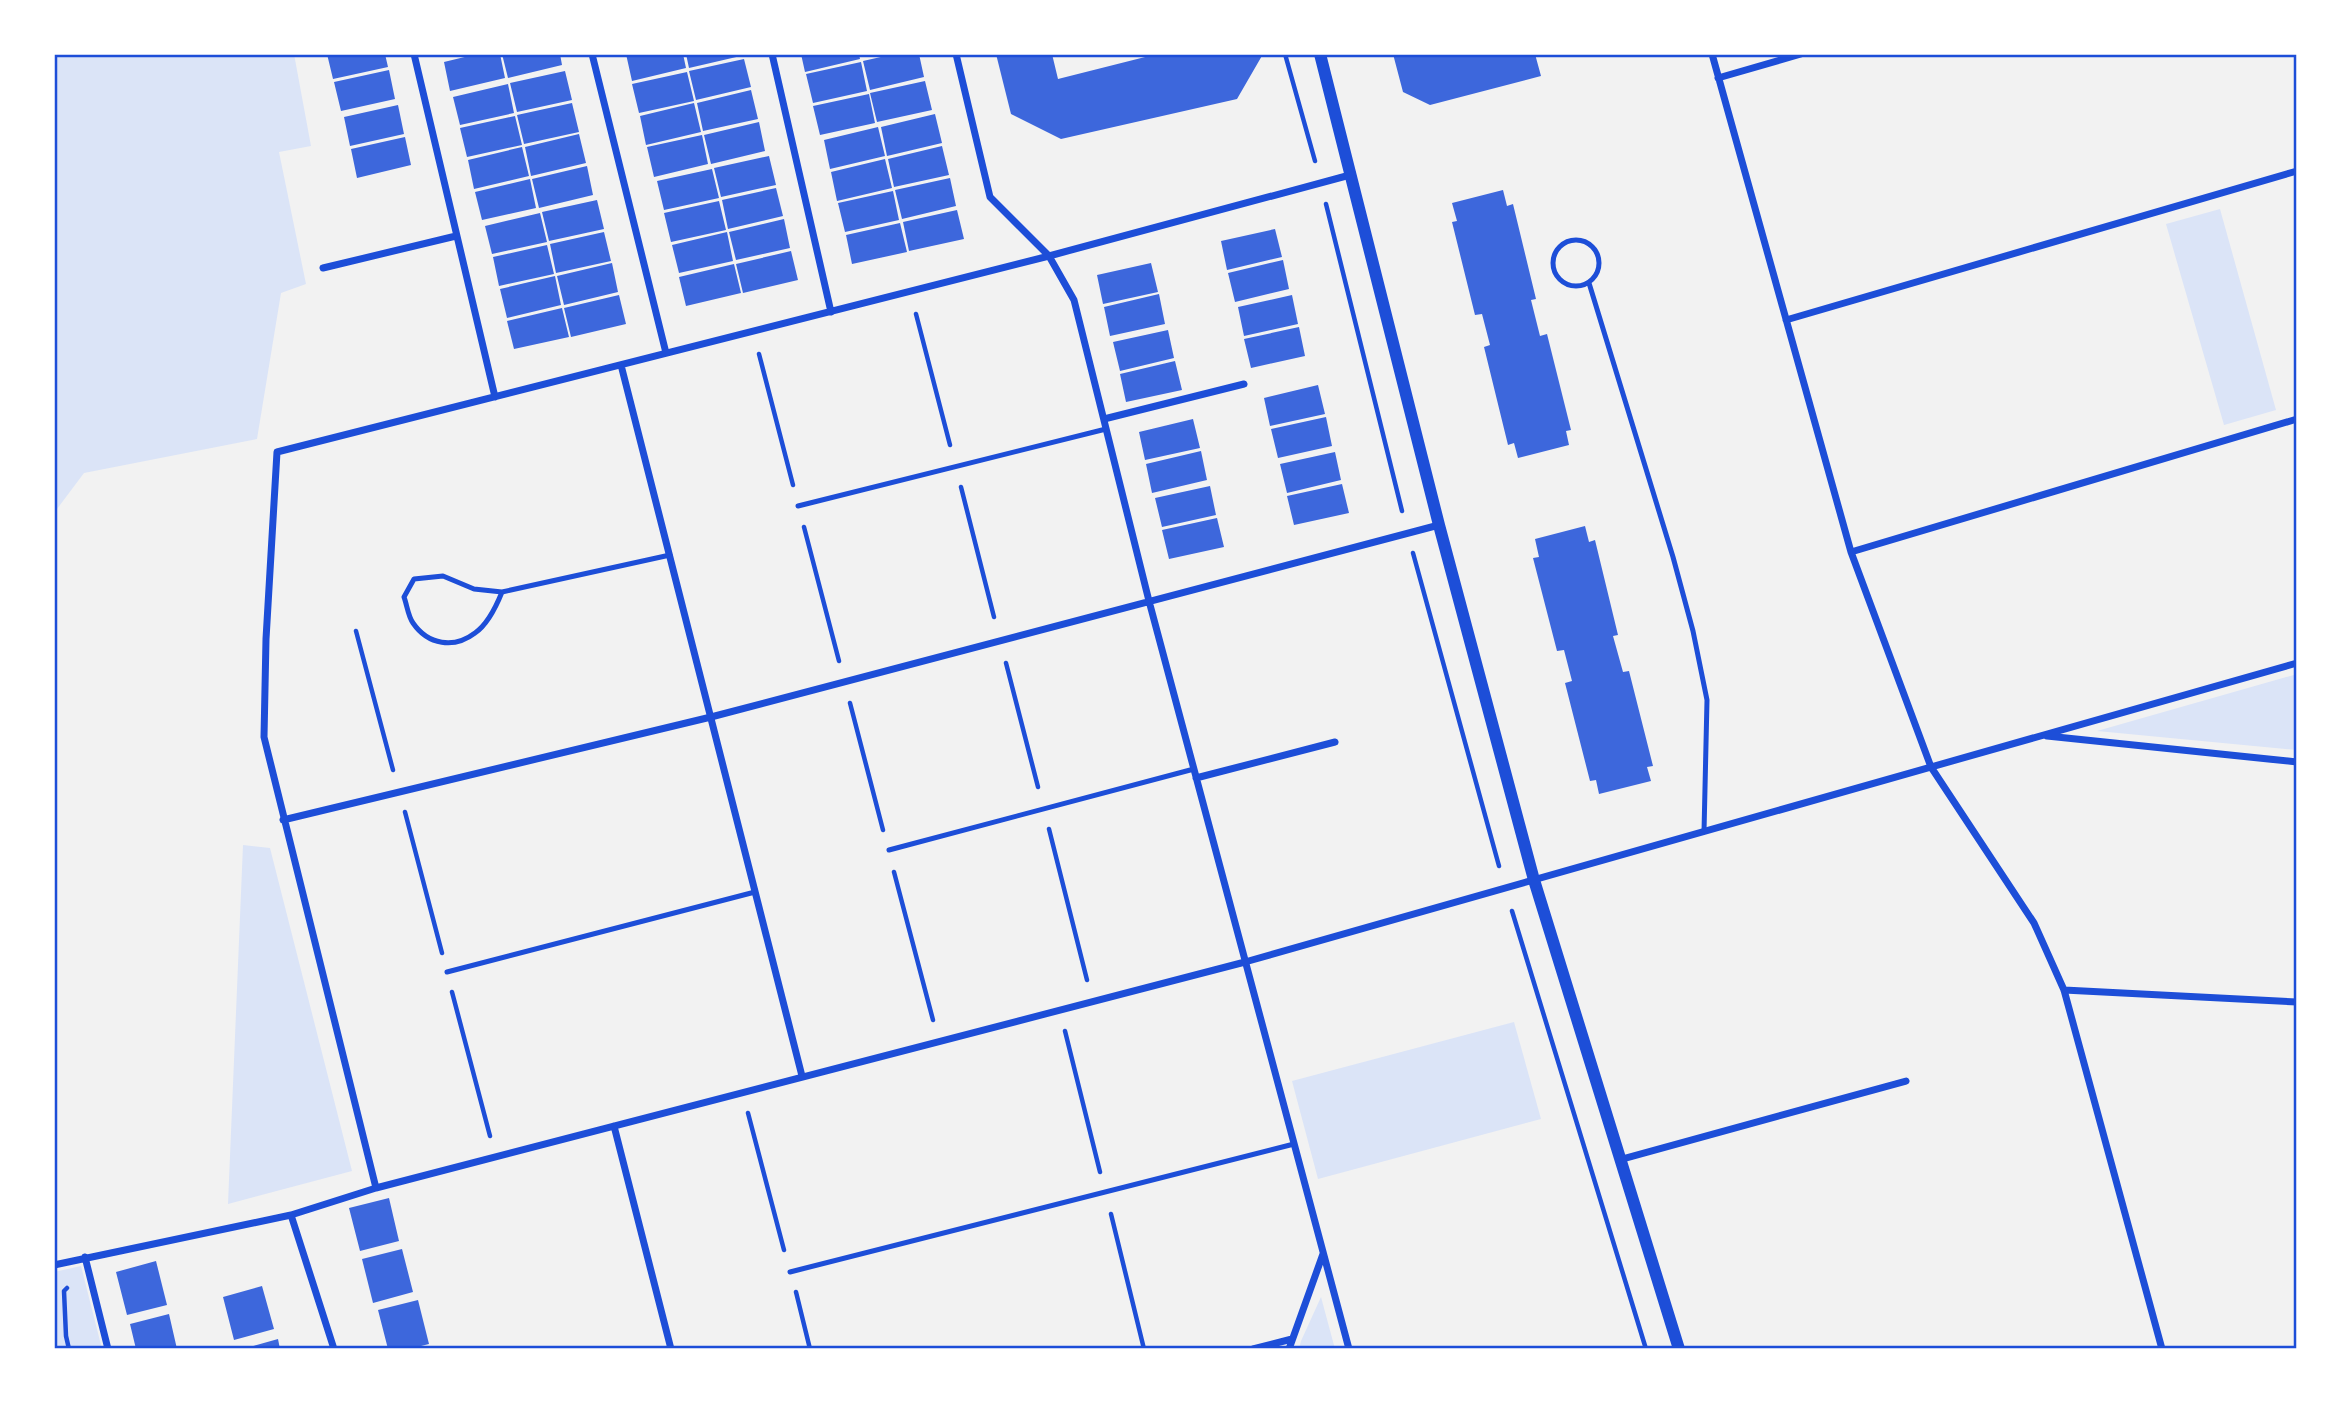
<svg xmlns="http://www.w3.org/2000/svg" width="2351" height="1403" font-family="Figtree,sans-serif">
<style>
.green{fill:#dbe4f7}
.building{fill:#3d67dc}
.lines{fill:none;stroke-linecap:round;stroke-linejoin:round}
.path{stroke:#1d4ed8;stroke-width:4.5}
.service{stroke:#1d4ed8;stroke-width:5}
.minor{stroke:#1d4ed8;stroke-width:7}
.tertiary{stroke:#1d4ed8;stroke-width:12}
.neatline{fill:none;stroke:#1d4ed8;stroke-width:2.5}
</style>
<rect width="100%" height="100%" fill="#f2f2f2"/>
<!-- green -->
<path class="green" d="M54,54H294L311,146L279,152L306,284L281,293L257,439L84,473L54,513Z
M2220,209L2276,410L2224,425L2166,224Z
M2297,674V750L2097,731Z
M243,845L270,848L352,1171L228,1204Z
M1514,1022L1541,1119L1318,1179L1292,1081Z
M81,1266L102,1349H54V1272Z
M1321,1297L1335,1349H1299L1301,1341Z"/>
<!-- building -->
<path class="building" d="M327,54H385L388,67L333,79Z
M477,54H500L505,78L450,91L444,62Z
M502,54H560L562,65L508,78Z
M626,54H683L686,68L632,81Z
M686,54H745V55L689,68Z
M801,54H859L860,59L805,72Z
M894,54H919L924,77L870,90L863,61Z
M996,54H1052L1058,79L1157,54H1263L1237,99L1061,139L1011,114Z
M1393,54H1535L1541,76L1430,105L1403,92Z
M744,59L751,87L696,100L689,71Z
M861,62L867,91L813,103L806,74Z
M389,70L395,99L341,111L334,82Z
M565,71L572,100L517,112L510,83Z
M687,72L694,101L639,113L632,84Z
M925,81L932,110L877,122L870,93Z
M508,84L514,113L460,125L453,97Z
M751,90L758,119L703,131L697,103Z
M869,94L875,123L820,135L813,106Z
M572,103L579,132L524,144L517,115Z
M694,103L701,132L646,145L640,116Z
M398,105L404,134L350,146L344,117Z
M935,114L942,143L887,156L881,127Z
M515,116L522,145L467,157L460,128Z
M759,122L765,151L711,164L704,135Z
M878,127L885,156L830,169L824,140Z
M579,134L586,163L531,176L525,147Z
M702,135L708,164L654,177L647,147Z
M405,137L411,165L357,178L351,149Z
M942,146L949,175L894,187L888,159Z
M522,147L529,176L474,189L468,160Z
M769,156L776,185L721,197L714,168Z
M885,159L892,188L837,201L831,172Z
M587,166L593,195L539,208L532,179Z
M712,169L719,198L664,210L657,181Z
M950,178L956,206L902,219L895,190Z
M530,179L536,208L482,220L475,192Z
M776,188L783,216L728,229L722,200Z
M1503,190L1507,206L1513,204L1536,299L1531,300L1540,336L1547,334L1571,430L1566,431L1569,445L1518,458L1514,443L1508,445L1484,347L1490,345L1482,314L1475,315L1452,222L1457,221L1452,203Z
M893,191L899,220L845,232L838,203Z
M597,200L604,229L549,241L542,212Z
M719,201L726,230L671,242L664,213Z
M957,210L964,239L909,251L903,222Z
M540,213L547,242L492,254L485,226Z
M784,219L790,248L736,260L729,232Z
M900,223L907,252L852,264L846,235Z
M1275,229L1282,257L1227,270L1221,241Z
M604,232L611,261L556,273L550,244Z
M727,232L733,261L679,273L672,245Z
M547,245L554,274L499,286L493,257Z
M791,251L798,280L743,293L736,264Z
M1283,260L1289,289L1235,302L1228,273Z
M612,263L618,292L564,305L557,276Z
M1151,263L1158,292L1103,304L1097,275Z
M734,264L741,293L686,306L679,277Z
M555,276L561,305L507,318L500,289Z
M1159,294L1165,324L1110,336L1104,307Z
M619,295L626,324L571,337L564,308Z
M1292,295L1298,324L1244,336L1238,307Z
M562,308L569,337L514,349L507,321Z
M1299,327L1305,356L1251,368L1244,339Z
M1168,330L1174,358L1120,371L1113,342Z
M1175,361L1182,390L1126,402L1120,374Z
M1318,385L1325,414L1270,426L1264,398Z
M1326,417L1332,446L1278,458L1271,429Z
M1193,419L1200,448L1145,460L1139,432Z
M1201,451L1207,480L1152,493L1146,464Z
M1335,452L1341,480L1287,493L1280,464Z
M1342,484L1349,513L1294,525L1287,496Z
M1210,486L1216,515L1162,527L1155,498Z
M1217,518L1224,547L1169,559L1162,530Z
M1585,526L1589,542L1595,540L1618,635L1613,636L1623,672L1629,671L1653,766L1647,767L1651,781L1599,794L1596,780L1590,781L1565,683L1572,681L1564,650L1557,651L1533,558L1539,557L1535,539Z
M389,1198L399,1241L360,1251L349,1208Z
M402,1249L413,1292L373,1303L362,1259Z
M156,1261L167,1305L127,1315L116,1272Z
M262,1286L274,1329L234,1340L223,1297Z
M418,1300L429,1344L409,1349H388L378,1310Z
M169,1314L177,1349H136L130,1324Z
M278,1339L280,1349H246V1348Z"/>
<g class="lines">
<!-- path -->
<path class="path" d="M1285,54L1315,161
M1326,204L1402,511
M916,314L950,445
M759,354L793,485
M961,487L994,617
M804,527L839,661
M1413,553L1499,866
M356,631L393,770
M1006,663L1038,787
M850,703L883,830
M405,812L442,953
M1049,829L1087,980
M894,872L933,1020
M1512,911L1646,1349
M452,992L490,1136
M1065,1031L1100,1172
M748,1113L784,1250
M1111,1214L1144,1349
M67,1288L64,1291L66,1336L69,1349
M796,1292L810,1349"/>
<!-- service -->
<path class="service" d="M1553 263a23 23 0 1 1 46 0a23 23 0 1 1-46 0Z
M1589,283L1673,557L1693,631L1707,700L1704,832
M798,506L1106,429
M502,592C496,607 488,624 475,633C454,649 428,645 413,623C408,616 407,605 404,597L414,579L443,576L474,589L502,592L670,555
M889,850L1194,769
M447,972L755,892
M790,1272L1294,1144"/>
<!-- minor -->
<path class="minor" d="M414,54L495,397
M592,54L666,353
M772,54L831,312
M956,54L990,197L1049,256L1074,300L1149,601L1349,1349
M1712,54L1851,552L1931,767L2034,923L2064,990L2162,1349
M1718,78L1801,54
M323,268L456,236
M1786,320L2297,171
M621,365L802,1076
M1104,419L1244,384
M1851,552L2297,419
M2047,736L2297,762
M1196,778L1335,742
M283,820L711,717L1439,525
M2064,990L2297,1002
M614,1126L671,1349
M1622,1159L1906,1081
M376,1188L264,737L266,639L277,452L1049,256L1350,175
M291,1215L334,1349
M85,1257L108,1349
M54,1265L291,1215L376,1188L1245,962L2297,663
M1253,1349L1292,1339
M1289,1349L1323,1254"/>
<!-- tertiary -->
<path class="tertiary" d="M1320,54L1439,525L1534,880L1679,1349"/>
</g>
<!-- border -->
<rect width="2351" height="1403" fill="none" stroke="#ffffff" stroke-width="112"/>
<rect x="56" y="56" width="2239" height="1291" class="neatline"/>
</svg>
